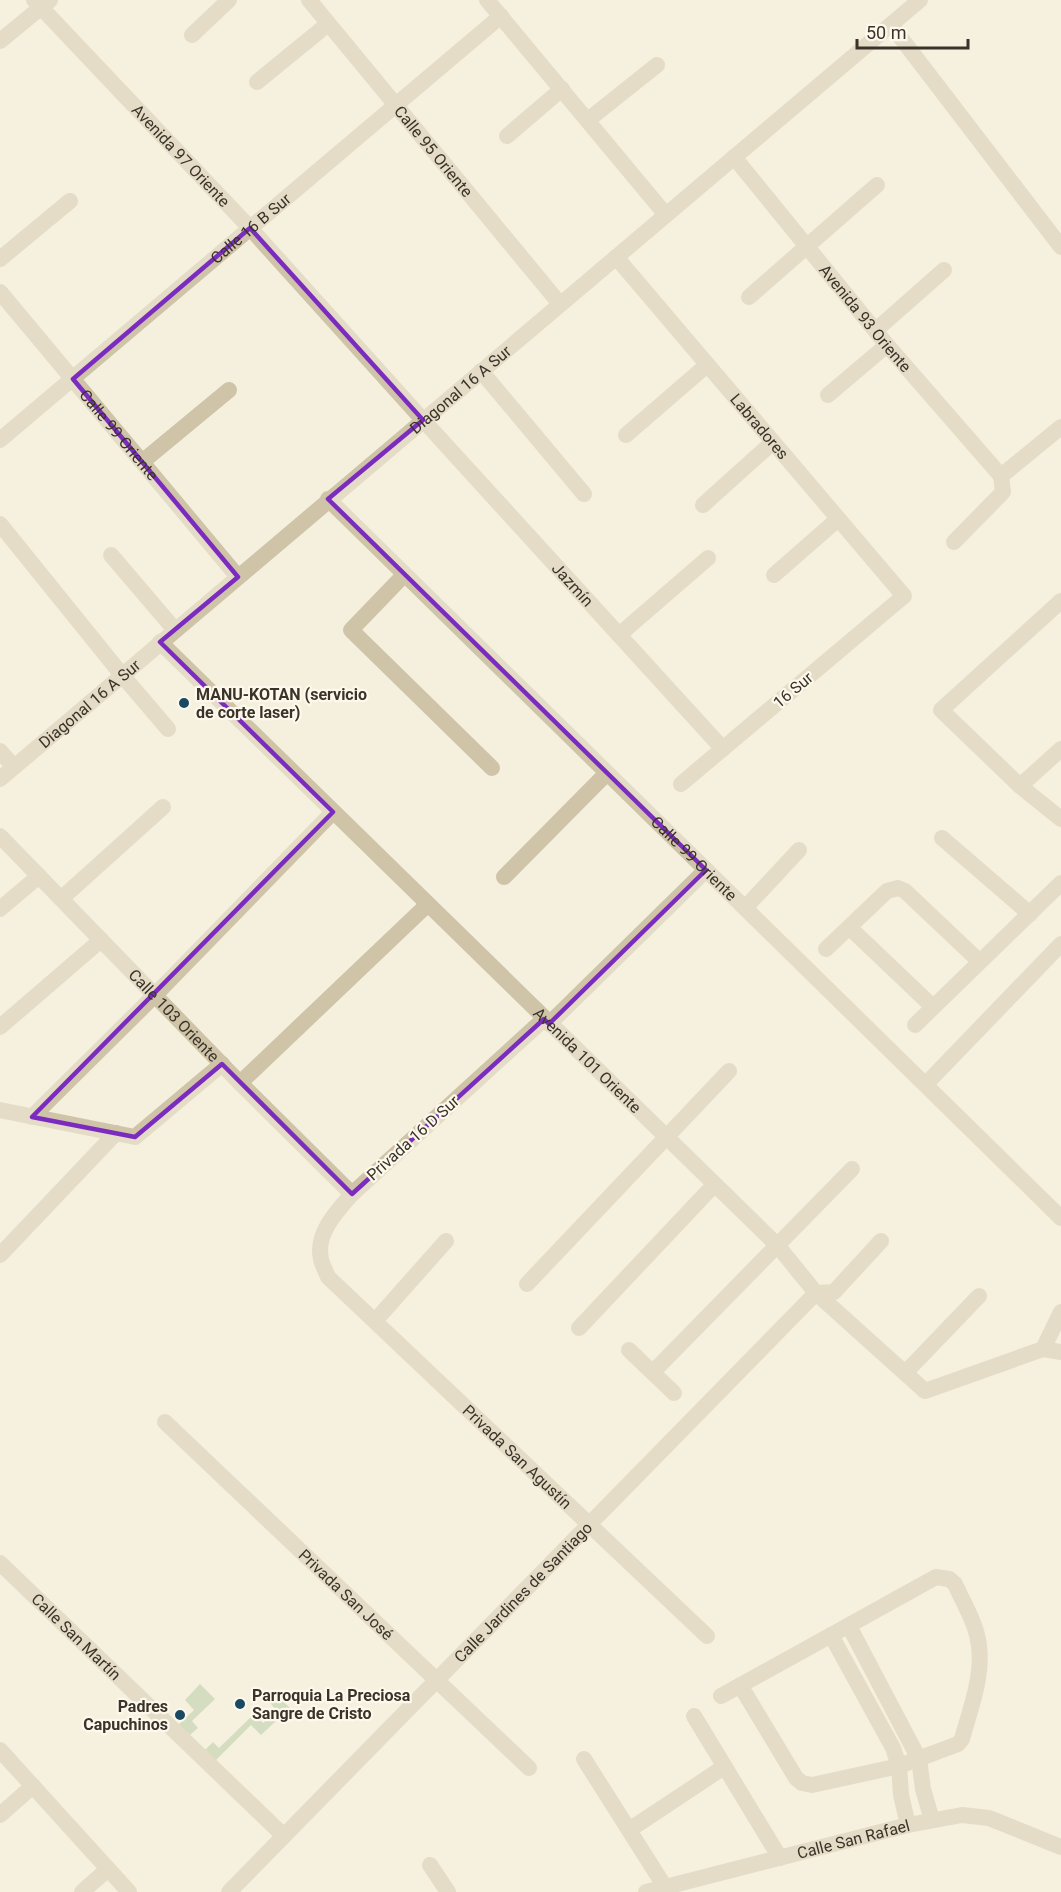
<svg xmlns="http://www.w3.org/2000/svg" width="1061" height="1892" font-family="Roboto,sans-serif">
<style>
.green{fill:#adc69c}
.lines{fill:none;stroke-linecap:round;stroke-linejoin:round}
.minor{stroke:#cfc4a8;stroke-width:16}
.tertiary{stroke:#cfc4a8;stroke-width:16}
.marked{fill:none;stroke:#7b2cbf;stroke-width:4.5;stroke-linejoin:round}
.poi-dot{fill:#194a61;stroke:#fcf8eb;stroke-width:2}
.labels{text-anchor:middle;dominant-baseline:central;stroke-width:4.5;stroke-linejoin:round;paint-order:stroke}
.street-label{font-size:16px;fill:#3b3329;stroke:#fcf8eb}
.poi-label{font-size:16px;font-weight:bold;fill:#3b3329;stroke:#fcf8eb;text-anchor:start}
</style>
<rect width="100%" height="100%" fill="#f5f0de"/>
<!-- green -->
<path class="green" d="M200,1684L215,1699L192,1721L198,1728L184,1740L174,1729L194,1710L185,1700Z
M274,1692L290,1708L261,1735L251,1725L212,1764L201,1754L213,1742L219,1748L254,1714L263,1723L276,1710L267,1699Z"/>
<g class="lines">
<!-- minor -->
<g class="minor">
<path id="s1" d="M34,0L250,228L423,420L723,749"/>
<path id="s2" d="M309,0L560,304"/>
<path d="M487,0L666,215"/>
<path d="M891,25L1061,247"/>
<path d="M192,35L229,0"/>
<path d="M257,82L328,24"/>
<path d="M588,120L657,65"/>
<path d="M507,136L562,89"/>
<path id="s3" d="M734,157L887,345L1001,476"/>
<path id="s4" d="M616,257L904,596L681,784"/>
<path d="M0,259L70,201"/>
<path id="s5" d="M0,292L238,577"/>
<path d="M749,297L877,185"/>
<path d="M876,330L944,270"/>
<path d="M481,371L584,494"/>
<path d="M828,395L887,345"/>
<path d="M626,435L707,365"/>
<path id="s6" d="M0,440L501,16"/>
<path d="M142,462L229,390"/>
<path d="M1001,476L1061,427"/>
<path id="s7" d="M328,499L1061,1218"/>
<path d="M703,505L773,442"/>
<path d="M0,524L122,675L168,729"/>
<path d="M954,542L1003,492L1001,476"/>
<path d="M111,555L175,630"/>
<path d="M404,575L351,630L492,768"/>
<path d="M774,575L838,519"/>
<path d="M1061,601L941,710L1020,786L1061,819"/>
<path d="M619,635L708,558"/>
<path id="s8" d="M160,642L777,1245L816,1293L925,1391L1043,1349L1061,1352"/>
<path d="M0,751L14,767"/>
<path id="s9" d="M0,779L920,0"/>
<path d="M1020,786L1061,749"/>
<path id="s10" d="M0,836L240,1083L352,1194"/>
<path d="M942,838L1030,914"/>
<path d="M504,877L607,773"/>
<path d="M62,898L163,807"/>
<path d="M745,908L799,850"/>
<path d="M0,909L39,876"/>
<path d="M850,928L933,1007"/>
<path d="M826,949L887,891L898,888L905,891L979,961"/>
<path id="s11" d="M544,1019L352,1194C337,1211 315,1234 321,1259C322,1265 326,1271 328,1277L707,1636"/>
<path d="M549,1024L706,870"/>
<path d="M915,1025L1061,883"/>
<path d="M0,1027L101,940"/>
<path d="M240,1083L427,905"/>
<path d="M926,1084L1061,944"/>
<path d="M0,1110L135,1137L222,1064"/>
<path d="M32,1117L155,995L333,812"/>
<path d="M0,1255L116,1133"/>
<path d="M527,1284L729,1071"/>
<path d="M816,1293L834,1292L881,1241"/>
<path d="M375,1321L446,1241"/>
<path d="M579,1328L714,1185"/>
<path d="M1043,1349L1061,1312"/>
<path d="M629,1350L674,1393"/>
<path d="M653,1372L852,1169"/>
<path d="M905,1373L979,1296"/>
<path id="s12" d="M165,1422L529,1768"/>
<path id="s13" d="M0,1563L284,1836"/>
<path d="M849,1626L919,1759L923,1789L932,1820"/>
<path d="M831,1635L893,1748L899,1766L901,1795L908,1825"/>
<path d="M721,1696L936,1577L949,1579L955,1584C962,1600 973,1618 977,1635C986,1670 971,1706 962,1739L958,1744L899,1766L812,1785L802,1783L796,1778L740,1685"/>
<path d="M694,1716L780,1858"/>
<path d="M0,1750L129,1892"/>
<path d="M584,1759L665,1887"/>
<path d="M0,1815L33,1786"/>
<path d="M629,1830L724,1767"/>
<path d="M430,1865L448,1892"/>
<path d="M82,1892L108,1869"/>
<path id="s14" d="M229,1892L816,1293"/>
<path id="s15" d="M646,1892L908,1825L962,1815L989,1818L1061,1847"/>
</g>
<!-- tertiary -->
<path class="tertiary" d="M0,41L50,0"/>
</g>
<!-- marked area -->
<path d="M0 0H1061V1892H0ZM250,228L423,420L328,499L706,870L549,1024L544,1019L352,1194L222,1064L135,1137L32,1117L333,812L160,642L238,577L73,379Z" fill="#f5f0de" fill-opacity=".55" fill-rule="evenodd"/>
<path class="marked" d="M250,228L423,420L328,499L706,870L549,1024L544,1019L352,1194L222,1064L135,1137L32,1117L333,812L160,642L238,577L73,379Z"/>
<!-- markers -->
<g class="poi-dot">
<circle cx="184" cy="703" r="6"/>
<circle cx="240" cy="1704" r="6"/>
<circle cx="180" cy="1715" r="6"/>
</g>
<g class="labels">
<!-- street labels -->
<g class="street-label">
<text stroke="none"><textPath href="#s2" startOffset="196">Calle 95 Oriente</textPath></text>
<text stroke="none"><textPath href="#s1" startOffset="214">Avenida 97 Oriente</textPath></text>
<text stroke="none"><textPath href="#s6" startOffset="328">Calle 16 B Sur</textPath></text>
<text stroke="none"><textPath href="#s3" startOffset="208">Avenida 93 Oriente</textPath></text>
<text stroke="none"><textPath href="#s9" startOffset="603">Diagonal 16 A Sur</textPath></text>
<text stroke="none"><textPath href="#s4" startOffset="222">Labradores</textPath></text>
<text stroke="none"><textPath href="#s5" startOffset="186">Calle 99 Oriente</textPath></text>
<text stroke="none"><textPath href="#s1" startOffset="795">Jazmín</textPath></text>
<text transform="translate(793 690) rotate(-40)">16 Sur</text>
<text stroke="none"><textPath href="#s9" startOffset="117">Diagonal 16 A Sur</textPath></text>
<text stroke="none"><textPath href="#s7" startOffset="513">Calle 99 Oriente</textPath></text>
<text stroke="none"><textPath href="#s10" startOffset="250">Calle 103 Oriente</textPath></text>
<text stroke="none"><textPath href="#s8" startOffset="598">Avenida 101 Oriente</textPath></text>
<text transform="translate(413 1138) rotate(-42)">Privada 16 D Sur</text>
<text stroke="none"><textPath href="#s11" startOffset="615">Privada San Agustín</textPath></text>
<text stroke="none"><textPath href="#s14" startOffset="420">Calle Jardines de Santiago</textPath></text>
<text stroke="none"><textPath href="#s12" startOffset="250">Privada San José</textPath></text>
<text stroke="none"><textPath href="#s13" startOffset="106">Calle San Martín</textPath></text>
<text stroke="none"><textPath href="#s15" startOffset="214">Calle San Rafael</textPath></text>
</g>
<!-- poi labels -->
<g class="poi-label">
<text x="196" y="694">MANU-KOTAN (servicio<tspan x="196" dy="18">de corte laser)</tspan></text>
<text x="252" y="1695">Parroquia La Preciosa<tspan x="252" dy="18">Sangre de Cristo</tspan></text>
<text x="168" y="1706" text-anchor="end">Padres<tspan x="168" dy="18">Capuchinos</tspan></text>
</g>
</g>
<!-- scale -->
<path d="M857 39v9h111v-9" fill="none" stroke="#3b3329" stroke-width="3"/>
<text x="866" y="39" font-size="18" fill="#3b3329" stroke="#fcf8eb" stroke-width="4.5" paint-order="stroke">50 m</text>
</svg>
